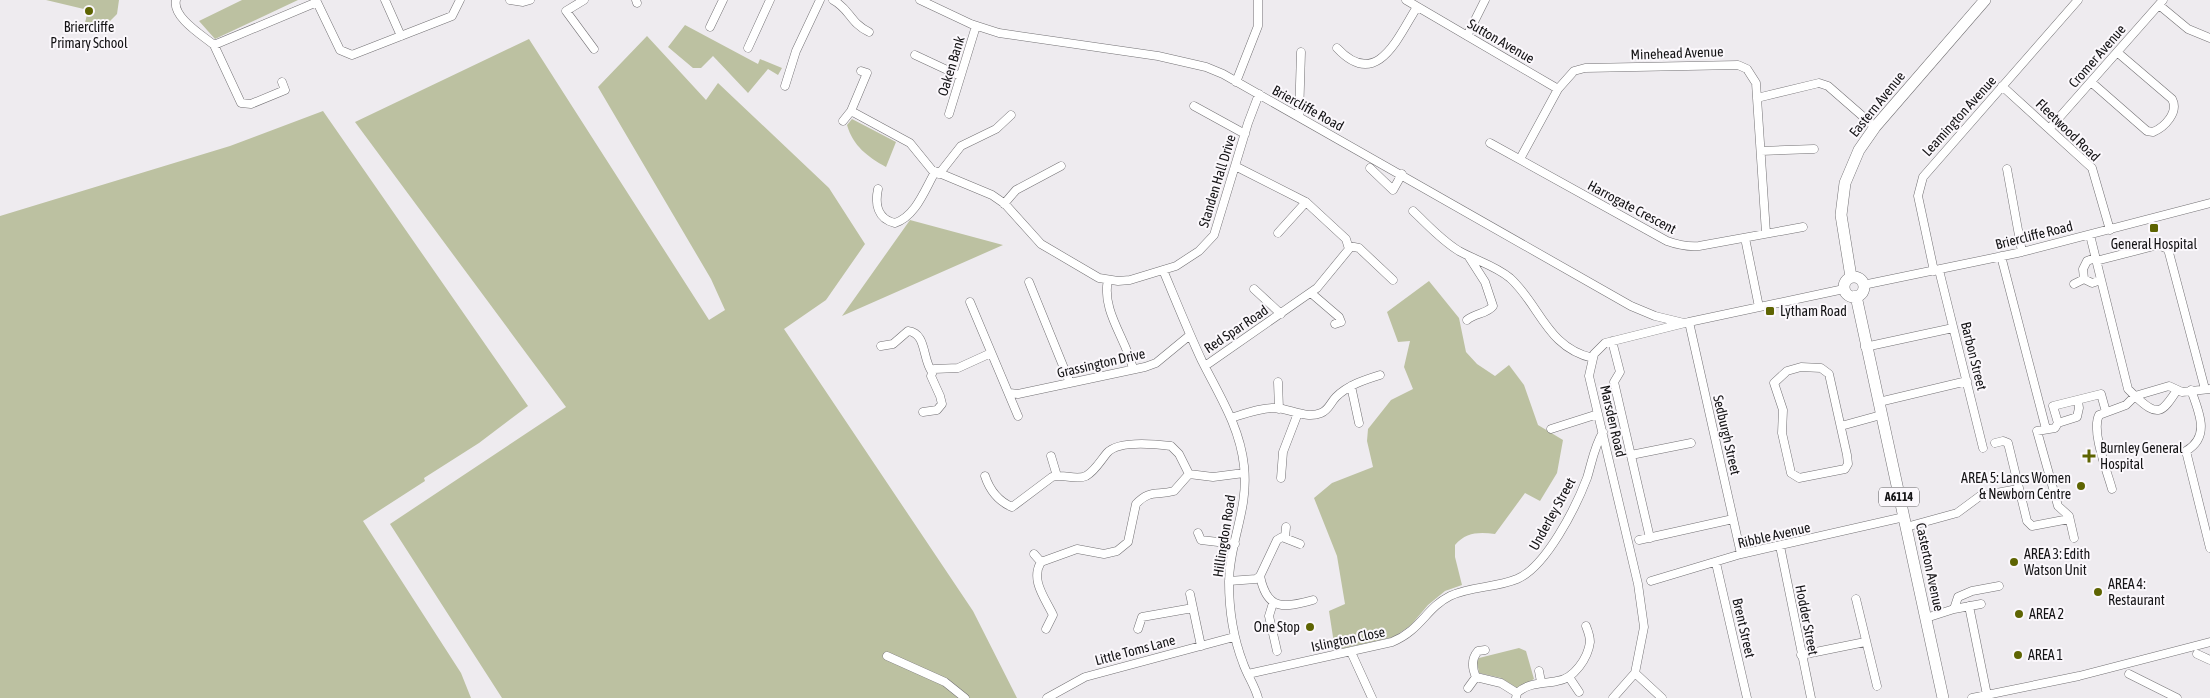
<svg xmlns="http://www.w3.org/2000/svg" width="2210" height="698" font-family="'Asap Condensed',sans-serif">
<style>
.green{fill:#bcc1a1}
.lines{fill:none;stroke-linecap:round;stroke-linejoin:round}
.minor-casing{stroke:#737174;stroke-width:9}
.highway-casing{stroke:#737174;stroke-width:12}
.minor{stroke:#fff;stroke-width:8}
.highway{stroke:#fff;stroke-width:11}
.poi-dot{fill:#5e6402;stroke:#fbf8fc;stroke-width:2}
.labels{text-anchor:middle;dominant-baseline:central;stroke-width:4;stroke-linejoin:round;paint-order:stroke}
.shield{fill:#fbf8fc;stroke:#59585a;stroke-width:1}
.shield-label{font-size:12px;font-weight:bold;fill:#141315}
.poi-label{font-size:14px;fill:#141315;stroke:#fbf8fc;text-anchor:start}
.street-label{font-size:14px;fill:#141315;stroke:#fbf8fc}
</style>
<rect width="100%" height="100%" fill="#eeebef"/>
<!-- green -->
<path class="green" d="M46,0H119L117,14L102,29L85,23L88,10Z
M242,0H298L215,39L199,21Z
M685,25L758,64L760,59L782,68L778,75L768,69L748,93L713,56L701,68H693L668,47Z
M647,36L706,100L718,83L829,188L865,244L826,300L784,329L973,611L1017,698H502L390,524L566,407L355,122L529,39L709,320L725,310L711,279L598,87Z
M323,111L528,406L479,443L424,478L425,481L363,521L461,673L471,698H0V216L230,146Z
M852,119L896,142L886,167C868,157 853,146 847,125Z
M910,220L1003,245L842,316Z
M1429,281L1459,318L1466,352L1477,364L1495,376L1509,365L1524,385L1538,425L1563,440L1557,473L1540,501L1525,493L1495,534C1479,532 1466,532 1455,545V557L1462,585L1445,591L1428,605L1411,625L1394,637L1335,650L1329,611L1345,604L1337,556L1314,498L1332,483L1373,467L1367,441L1368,429L1391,400L1413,389L1404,367L1410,341L1398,342L1387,312Z
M1519,648L1526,651L1534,679L1517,688L1501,678L1479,673L1477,662L1479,658Z"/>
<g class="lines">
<defs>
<path id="minor" d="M176,0C172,17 202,35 214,45L317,2
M316,0L340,50L352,55L447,18L452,16L460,0
M385,0L401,36
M510,0L523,2L530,0
M584,0L566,11L594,49
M636,0L637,3
M833,0C850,9 850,23 869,32
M920,0L971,24L999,33L1158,56L1206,67L1223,74L1631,306L1655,316L1684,323
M1406,0L1558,89
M2159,5L2188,29L2210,38
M710,27L723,0
M1467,36L1485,0
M214,45L241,103L251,104L285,90L282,82
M748,48L770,0
M1337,48C1377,91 1398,37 1417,7
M915,55L960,76
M1236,82L1258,26V0
M2091,82L2147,131L2153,132C2165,127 2179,112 2172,99L2117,52
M785,86L796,51L820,0
M2002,86L2092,168L2110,230
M1757,98L1819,83L1828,86L1875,127
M1194,106L1245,134
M851,111L910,143L932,170L992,195L1005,204L1041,244L1099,278L1118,281L1130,280L1176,266L1199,251L1214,235L1248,123L1259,94
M949,114L976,26
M1299,117L1301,52
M843,121L851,111L867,73L861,71
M2050,128L2163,0
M1490,143L1667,241C1678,245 1687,247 1699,246L1803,227
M1761,151L1814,149
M1520,159L1558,89L1574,71L1585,68L1738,65L1747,69L1756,83L1766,233
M1370,168L1393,190L1402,174
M2007,169L2022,252
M939,174L961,146L996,129L1011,115
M878,189C875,203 877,219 895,223C916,216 925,189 935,172
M1004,204L1016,190L1061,166
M1413,211C1428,225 1441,240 1459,251C1475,260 1496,266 1510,278C1540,305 1547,348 1593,358
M1278,233L1306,202
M2090,235L2128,389L2135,396L2169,386L2182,392L2210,389
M1745,238L1759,307
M1349,246L1359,248L1393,280
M2001,256L2046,429
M2095,258L2087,261L2083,269L2084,279L2092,283L2101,280
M2096,261L2158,245L2168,249L2205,389
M1163,270C1176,301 1188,331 1202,361C1219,395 1240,427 1244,466C1249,510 1229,542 1229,582C1229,610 1233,637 1243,663C1247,675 1255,686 1258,698
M1939,270L1983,448
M1934,271L1918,196L1923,177L2078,0
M1108,280C1101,311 1127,340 1133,369
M1029,282L1070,383
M2074,284L2084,279
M1863,285L2022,252L2210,203
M1254,289L1281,314
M1311,293L1339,317L1341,322L1335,324
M970,302L1018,416
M1467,320C1475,313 1487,314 1493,306L1485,282L1469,257
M1689,322L1741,554
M1612,341L1620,372L1614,382L1650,538
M881,346L893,344L908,331C927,333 922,359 932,372
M1865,347L1953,328
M1205,366L1317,288L1349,249L1346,239L1306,202L1235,166
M1801,367L1821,368L1829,374L1847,455L1848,464L1845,469L1799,478L1791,473L1782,433L1783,410L1774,383L1787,371Z
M1278,382L1279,409
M1351,386L1359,423
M2191,390C2200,414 2210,437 2186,451L2210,548
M1010,393L1018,394L1145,367L1156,363L1190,335
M2078,401L2079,408L2077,417L2058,423L2053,406L2101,394L2106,412
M1879,402L1967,381
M923,412L937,410L942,404L940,396L931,376L934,369L958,368L991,353
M1231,418C1244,414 1262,407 1276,408C1291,409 1306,419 1321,413C1329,410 1330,403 1336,397C1348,385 1364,380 1380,375
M2058,423L2055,428L2037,431L2058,506L2069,516L2074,538
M1841,426L1881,415
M1551,429L1598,414
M1995,443L2003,441L2008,443L2027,521L2032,526L2069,519
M1631,455L1691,443
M1051,456L1057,476
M985,476C990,491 998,501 1012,507L1052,477C1063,473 1075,481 1086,476C1095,471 1101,460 1107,453C1118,440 1155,444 1171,446L1179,454L1189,474L1213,477L1244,473
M1281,478L1283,452L1298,413
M2112,489C2107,471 2091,431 2099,415L2126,405L2135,396C2158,418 2162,413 2177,390
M1906,527L1957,513L1980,496L2018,489
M1198,533L1201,540L1235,544
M1285,537L1286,527
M1639,540L1733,519
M1780,546L1811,698
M1034,554L1041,562
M1716,563L1747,698
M1260,576C1267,611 1284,608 1313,600
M1229,581L1256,579L1260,576L1277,540L1282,537L1300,544
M1651,581L1741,554L1904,517
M1190,594L1201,646
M1856,599L1877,686
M1273,603L1269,616L1277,651
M1969,606L1987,695
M1954,609L1981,604
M1926,618L1954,609L1958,597L1972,591L1999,586
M1046,629L1053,615C1045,598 1030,580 1041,562L1077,549L1104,554L1117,551L1128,542L1136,504C1150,489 1157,496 1174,491L1189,474
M1138,629L1142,617L1193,608
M1485,650L1478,651C1471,659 1472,668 1476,677L1501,683L1517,693
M1351,652L1372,698
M2197,654L2210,660
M1801,655L1865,642
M887,656L945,682L965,698
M1539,671L1541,682
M1635,673L1662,698
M1248,674L1392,642C1421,630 1426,608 1450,596C1471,586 1495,588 1517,579C1546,567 1576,507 1587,478C1592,462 1594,447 1603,432
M2129,674L2177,698
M1569,677L1579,692
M1468,688L1476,677
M1047,698L1085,677L1234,637
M1516,698L1517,693C1529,682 1543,684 1557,681C1574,679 1588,658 1590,642C1590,637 1588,631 1586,626
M1613,698L1635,673L1644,627L1638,584L1589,376L1594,354L1605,343L1689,322L1844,289
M1972,698L2079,676L2210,642"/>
<path id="highway" d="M1851,277L1841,215L1845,183L1859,150L1875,127L1985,0
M1844 287a10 10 0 1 1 20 0a10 10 0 1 1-20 0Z
M1856,296L1943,698"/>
</defs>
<!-- minor casing -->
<use href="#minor" class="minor-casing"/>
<!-- highway casing -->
<use href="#highway" class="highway-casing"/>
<!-- minor -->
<use href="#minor" class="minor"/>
<!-- highway -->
<use href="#highway" class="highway"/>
</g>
<!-- markers -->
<g class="poi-dot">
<circle cx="89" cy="11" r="5"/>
<rect x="2149" y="223" width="10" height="10" rx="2.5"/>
<rect x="1765" y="306" width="10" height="10" rx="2.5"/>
<path d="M2086.5 448.5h5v5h5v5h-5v5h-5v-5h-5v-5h5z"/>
<circle cx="2081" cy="486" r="5"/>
<circle cx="2014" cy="562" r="5"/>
<circle cx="2098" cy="592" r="5"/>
<circle cx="2019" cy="614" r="5"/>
<circle cx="1310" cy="627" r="5"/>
<circle cx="2018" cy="655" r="5"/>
</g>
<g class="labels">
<!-- shield labels -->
<rect class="shield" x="1879" y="487.5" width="40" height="19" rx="4"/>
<g class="shield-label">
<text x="1899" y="497">A6114</text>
</g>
<!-- poi labels -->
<g class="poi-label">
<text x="89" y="27" text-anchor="middle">Briercliffe<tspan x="89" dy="16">Primary School</tspan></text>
<text x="2154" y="244" text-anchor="middle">General Hospital</text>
<text x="1780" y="311">Lytham Road</text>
<text x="2100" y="448">Burnley General<tspan x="2100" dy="16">Hospital</tspan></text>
<text x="2071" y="478" text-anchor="end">AREA 5: Lancs Women<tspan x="2071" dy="16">&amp; Newborn Centre</tspan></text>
<text x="2024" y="554">AREA 3: Edith<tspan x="2024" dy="16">Watson Unit</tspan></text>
<text x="2108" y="584">AREA 4:<tspan x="2108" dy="16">Restaurant</tspan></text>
<text x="2029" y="614">AREA 2</text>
<text x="1300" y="627" text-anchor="end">One Stop</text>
<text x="2028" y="655">AREA 1</text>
</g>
<!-- street labels -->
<g class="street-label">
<text transform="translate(1501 41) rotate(30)">Sutton Avenue</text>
<text transform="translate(1677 53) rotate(-2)">Minehead Avenue</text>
<text transform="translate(2097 56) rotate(-49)">Cromer Avenue</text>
<text transform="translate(951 66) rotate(-73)">Oaken Bank</text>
<text transform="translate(1877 104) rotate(-51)">Eastern Avenue</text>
<text transform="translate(1308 108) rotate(29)">Briercliffe Road</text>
<text transform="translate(1959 116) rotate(-48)">Leamington Avenue</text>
<text transform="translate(2068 130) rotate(44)">Fleetwood Road</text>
<text transform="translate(1217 181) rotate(-73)">Standen Hall Drive</text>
<text transform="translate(1632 207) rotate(28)">Harrogate Crescent</text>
<text transform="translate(2034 235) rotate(-14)">Briercliffe Road</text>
<text transform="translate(1236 329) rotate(-34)">Red Spar Road</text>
<text transform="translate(1974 356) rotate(76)">Barbon Street</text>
<text transform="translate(1101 363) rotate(-13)">Grassington Drive</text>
<text transform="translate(1613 421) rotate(77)">Marsden Road</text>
<text transform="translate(1727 435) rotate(77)">Sedburgh Street</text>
<text transform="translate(1552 514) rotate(-61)">Underley Street</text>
<text transform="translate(1774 535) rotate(-13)">Ribble Avenue</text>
<text transform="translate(1224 536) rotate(-81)">Hillingdon Road</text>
<text transform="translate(1930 567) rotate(78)">Casterton Avenue</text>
<text transform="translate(1807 620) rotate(79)">Hodder Street</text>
<text transform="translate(1744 628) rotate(77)">Brent Street</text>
<text transform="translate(1348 639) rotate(-12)">Islington Close</text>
<text transform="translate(1135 650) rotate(-15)">Little Toms Lane</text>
</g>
</g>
</svg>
